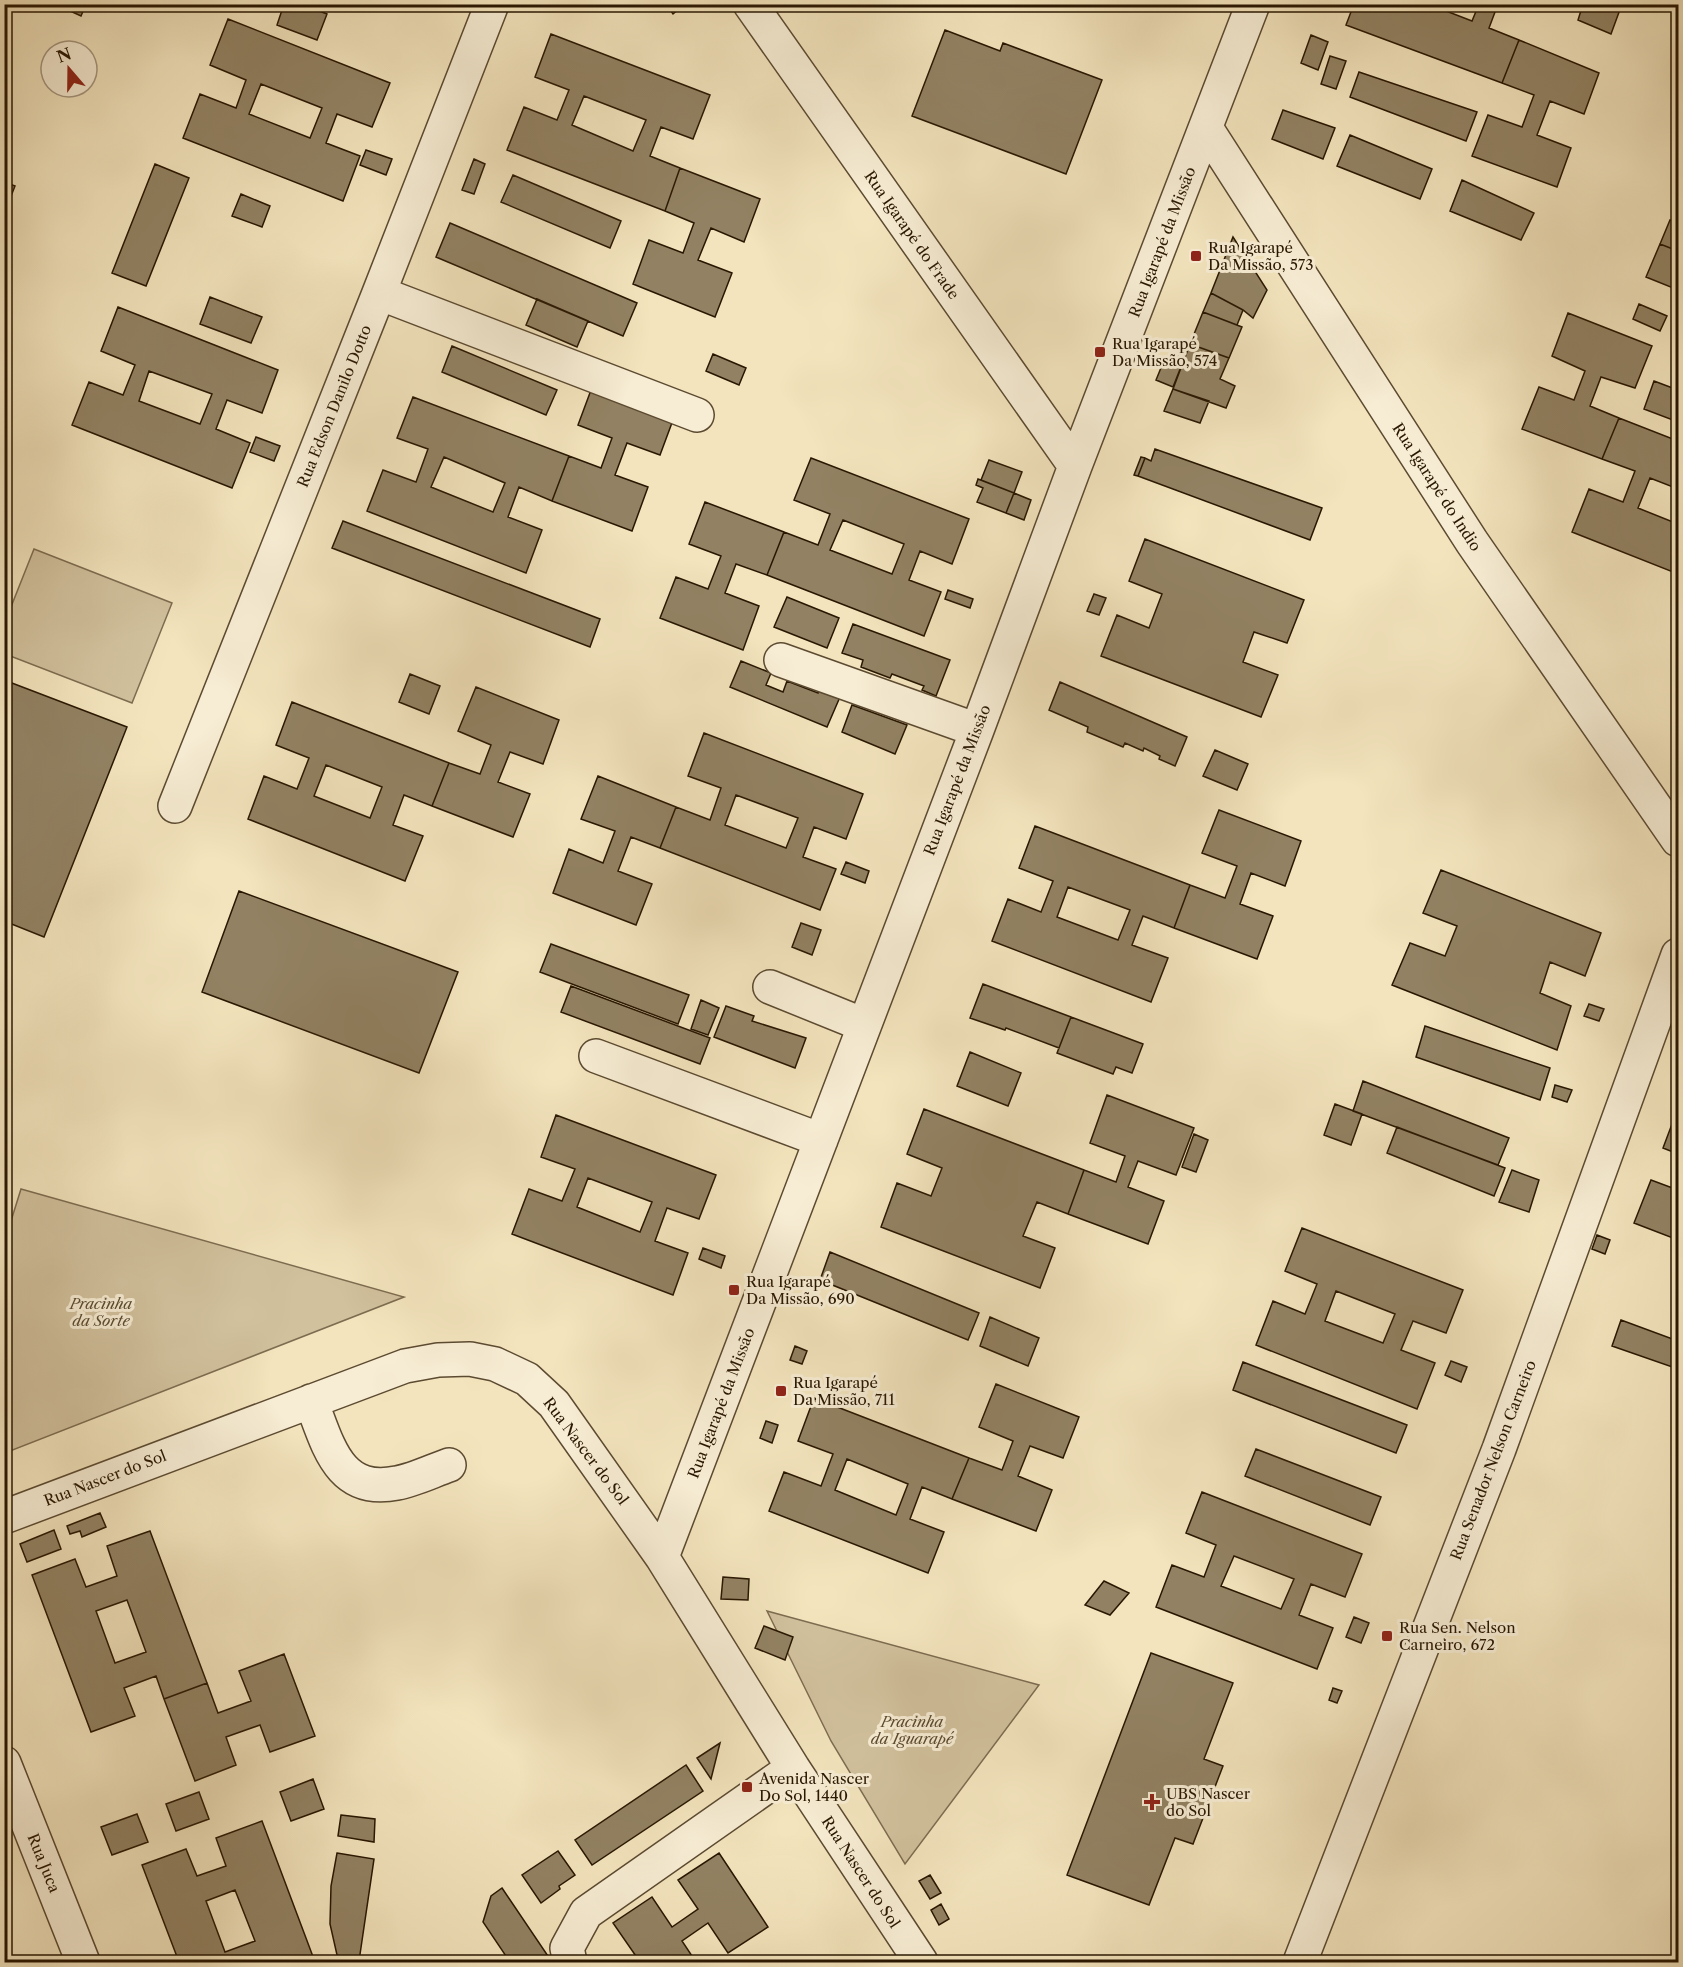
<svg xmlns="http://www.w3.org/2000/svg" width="1683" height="1967" font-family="'Libre Caslon Text',serif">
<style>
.green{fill:#d1c19d;stroke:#7d6c50;stroke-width:1.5}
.building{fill:#928263;stroke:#291702;stroke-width:1.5;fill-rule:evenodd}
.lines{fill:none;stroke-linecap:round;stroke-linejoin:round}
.minor-casing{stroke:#5c4a31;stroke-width:36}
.minor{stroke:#f7edd4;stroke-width:33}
.poi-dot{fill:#8f2418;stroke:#f7edd4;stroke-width:2}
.labels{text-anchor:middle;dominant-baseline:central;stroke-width:6;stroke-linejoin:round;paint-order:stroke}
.street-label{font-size:15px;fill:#291702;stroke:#f7edd4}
.poi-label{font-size:15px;fill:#291702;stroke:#f7edd4;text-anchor:start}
.park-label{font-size:15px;font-style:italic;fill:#5b4a30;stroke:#f7edd4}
</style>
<rect width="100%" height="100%" fill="#f3e4bd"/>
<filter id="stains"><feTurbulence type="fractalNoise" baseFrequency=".00333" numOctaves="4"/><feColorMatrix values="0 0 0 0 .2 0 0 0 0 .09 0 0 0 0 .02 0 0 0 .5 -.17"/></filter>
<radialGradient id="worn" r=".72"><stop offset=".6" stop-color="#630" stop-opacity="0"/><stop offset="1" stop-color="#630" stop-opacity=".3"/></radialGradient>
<!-- green -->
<path class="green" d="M34,549L172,603L132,703L5,654V622Z
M21,1189L404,1297L5,1453V1240Z
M767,1611L1039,1685L905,1864L831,1741Z"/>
<!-- building -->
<path class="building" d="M55,4H86L81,16Z
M284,4H301L327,14L317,40L277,25Z
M666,4H685L673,14Z
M1354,4H1428L1472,21L1479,4H1498L1489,28L1519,40L1502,83L1346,25Z
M1583,4H1622L1611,34L1578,20Z
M228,19L390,83L372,127L337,114L326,143L360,156L343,201L183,138L200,94L236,108L246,80L210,65ZM261,84L322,108L310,138L249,114Z
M945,30L1000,51L1003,43L1102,80L1066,174L912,116Z
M551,34L710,95L693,139L661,127L650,156L680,168L665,211L507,150L524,107L557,120L569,90L535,77ZM584,96L646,120L633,151L572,125Z
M1311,35L1328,42L1318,70L1301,63Z
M1519,40L1599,73L1584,114L1550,101L1537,135L1571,148L1557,187L1472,156L1488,115L1522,127L1534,95L1502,83Z
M1330,56L1346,61L1336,89L1321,84Z
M1359,72L1477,112L1466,141L1350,97Z
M1283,110L1335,128L1323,159L1272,139Z
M1350,135L1432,169L1420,199L1337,166Z
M366,150L392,159L386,175L360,165Z
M474,159L485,164L474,194L462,190Z
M155,164L189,178L146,286L112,273Z
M680,168L760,199L744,242L711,228L698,260L732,273L715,317L633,284L649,240L683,253L694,223L665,211Z
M513,175L621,221L610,248L501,202Z
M1462,180L1534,213L1521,240L1450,211Z
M4,182L15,186L4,214Z
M241,194L270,206L262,227L232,216Z
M1670,220L1678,223V251L1660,244Z
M450,223L637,303L623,336L436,257Z
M1233,237L1267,290L1253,318L1243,310L1211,293Z
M1660,244L1678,251V290L1646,277Z
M1211,293L1243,310L1237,325L1203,312Z
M210,297L262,317L251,343L200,324Z
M537,299L588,321L577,347L526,325Z
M1639,304L1667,316L1660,331L1633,319Z
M118,307L278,370L262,413L227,400L216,429L250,443L232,488L72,425L89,382L123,395L135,365L101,351ZM149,371L212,394L200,424L139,401Z
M1203,312L1242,327L1229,358L1190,344Z
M1568,313L1652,346L1635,388L1601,377L1590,406L1619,418L1602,459L1522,429L1539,387L1574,400L1585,371L1552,356Z
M1183,342L1190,344L1173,387L1156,380L1165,358L1176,363Z
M1190,344L1229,358L1220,379L1235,386L1226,408L1173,389Z
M452,346L557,390L546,415L442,372Z
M713,354L746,368L739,385L706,371Z
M1654,381L1678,390V422L1644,409Z
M594,382L676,412L660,455L627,443L615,475L648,487L632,531L552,501L569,456L601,468L612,438L578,425Z
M1173,389L1209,401L1200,423L1164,411Z
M413,397L569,456L552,501L519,487L508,517L542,530L526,573L367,511L383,470L416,482L428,449L397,438ZM444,457L505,483L493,512L431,487Z
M1619,418L1678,441V489L1650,478L1638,508L1678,524V574L1572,532L1589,489L1623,502L1635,471L1602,459Z
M256,437L280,446L274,461L250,452Z
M1155,449L1322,508L1310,540L1138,476L1145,458L1151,461Z
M1141,457L1145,458L1138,476L1134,475Z
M811,458L969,519L952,564L920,551L909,580L941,592L924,636L767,575L784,532L818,545L830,514L794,500ZM843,520L904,544L892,574L830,550Z
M989,460L1022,472L1014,493L981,480Z
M978,479L1014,493L1006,513L977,502L983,488L976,485Z
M1014,493L1031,500L1024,520L1006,513Z
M705,502L784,532L767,575L736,564L725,593L759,606L743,650L660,618L676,577L708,589L721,556L689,544Z
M343,521L600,619L590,647L332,548Z
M1145,539L1304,600L1287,643L1254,632L1243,662L1278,675L1261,717L1101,656L1117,615L1149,628L1162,594L1129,581Z
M948,590L973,599L970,608L945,599Z
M1094,594L1106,598L1099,615L1087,611Z
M787,597L839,618L827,648L774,627Z
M853,624L950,660L936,696L922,690L924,686L892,674L890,678L861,667L863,660L842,653Z
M741,661L771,673L766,685L783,692L787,681L818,693L819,688L840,697L827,727L730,687Z
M410,674L440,686L429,714L399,702Z
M4,680L127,727L44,937L4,921Z
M1060,682L1187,737L1175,766L1159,759L1160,756L1144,748L1143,751L1125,743L1123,747L1087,732L1088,727L1049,710Z
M476,687L559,720L543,764L510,752L498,782L530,794L513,837L432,806L449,763L480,774L491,745L458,731Z
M292,702L449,763L432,806L404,795L393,825L423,836L405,881L248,819L264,776L297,789L309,758L276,745ZM326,765L382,787L370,818L314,796Z
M852,705L907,725L895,754L842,732Z
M704,733L863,794L846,839L814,827L803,857L836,869L820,910L660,848L676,807L710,820L721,788L688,776ZM736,795L798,818L786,848L725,825Z
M1215,750L1248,764L1237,790L1203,776Z
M598,776L676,807L660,848L631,837L618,871L652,884L636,925L553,893L569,849L603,863L615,831L581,819Z
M1219,810L1301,841L1285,886L1251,873L1240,904L1273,916L1257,959L1174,928L1190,885L1225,898L1237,866L1202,853Z
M1035,826L1190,885L1174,928L1143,916L1132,945L1168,958L1151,1002L992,941L1008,899L1041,912L1053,881L1019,868ZM1068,887L1130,910L1118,940L1057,917Z
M846,862L869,871L865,883L841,874Z
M1441,870L1601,933L1585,976L1550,962L1540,993L1571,1006L1557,1050L1392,985L1410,943L1445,956L1457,926L1423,913Z
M239,891L458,972L419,1073L202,992Z
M801,923L821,930L812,955L792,947Z
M551,944L689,995L678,1024L540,972Z
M983,984L1071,1017L1059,1048L1006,1028L1005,1030L970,1018Z
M571,986L710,1038L700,1064L561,1012Z
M701,1000L719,1008L708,1035L691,1029Z
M1589,1004L1604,1009L1599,1021L1584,1016Z
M726,1006L754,1016L752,1021L806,1038L795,1068L714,1037Z
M1071,1017L1143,1044L1132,1073L1116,1067L1113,1074L1057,1053Z
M1425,1026L1550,1068L1540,1100L1416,1057Z
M970,1052L1021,1073L1008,1106L957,1086Z
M1363,1081L1509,1138L1498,1165L1353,1111Z
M1555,1085L1572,1090L1567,1102L1552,1097Z
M1107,1095L1194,1128L1176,1175L1138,1161L1128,1187L1164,1201L1148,1244L1068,1214L1084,1170L1116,1182L1125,1156L1090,1143Z
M1335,1104L1362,1114L1351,1145L1324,1135Z
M1678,1108V1154L1663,1148Z
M924,1109L1084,1170L1068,1214L1037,1202L1023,1236L1055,1248L1040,1288L881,1227L897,1183L931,1196L942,1168L907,1154Z
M556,1115L716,1175L699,1219L667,1208L655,1241L688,1253L673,1295L512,1234L529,1189L562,1201L575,1169L541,1157ZM588,1178L652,1202L640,1232L577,1207Z
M1397,1127L1505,1168L1494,1196L1387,1153Z
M1194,1134L1208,1140L1196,1172L1182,1167Z
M1512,1170L1539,1180L1529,1212L1499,1202Z
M1651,1180L1678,1190V1240L1634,1223Z
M1302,1228L1463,1290L1446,1333L1413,1321L1401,1350L1435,1363L1417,1409L1256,1345L1273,1301L1305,1314L1317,1284L1285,1271ZM1336,1291L1395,1314L1383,1343L1325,1321Z
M1597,1235L1610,1240L1605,1254L1592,1249Z
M703,1248L725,1256L721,1268L699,1259Z
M830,1252L979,1313L968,1340L820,1280Z
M990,1317L1039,1338L1028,1366L980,1346Z
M1621,1320L1678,1341V1369L1612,1346Z
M795,1346L807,1351L802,1364L790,1360Z
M1451,1361L1467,1367L1461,1382L1445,1375Z
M1243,1362L1407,1425L1396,1453L1233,1390Z
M996,1384L1079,1417L1063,1458L1030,1446L1018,1476L1052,1490L1036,1531L952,1499L969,1458L1002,1470L1013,1441L979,1427Z
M814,1398L969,1458L952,1499L922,1487L910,1519L944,1532L928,1573L769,1511L784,1472L821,1486L833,1454L798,1441ZM847,1459L908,1484L896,1515L835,1490Z
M766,1421L778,1425L772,1443L760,1438Z
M1256,1449L1381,1497L1370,1525L1245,1476Z
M1202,1492L1362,1554L1345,1597L1311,1584L1299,1615L1333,1628L1317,1669L1156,1607L1172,1565L1204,1577L1216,1545L1186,1533ZM1234,1556L1294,1579L1281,1609L1221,1586Z
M100,1513L106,1527L82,1537L80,1531L70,1534L67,1526Z
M54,1530L61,1549L27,1562L20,1544Z
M150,1531L207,1683L164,1699L156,1676L124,1688L135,1716L91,1732L32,1575L75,1559L86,1587L117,1576L107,1546ZM127,1600L146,1652L115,1663L96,1611Z
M723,1577L749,1579L748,1600L721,1599Z
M1104,1581L1129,1593L1110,1615L1085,1605Z
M1354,1617L1369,1623L1361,1643L1346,1637Z
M764,1626L793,1637L785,1660L755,1648Z
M1151,1653L1233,1683L1204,1759L1223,1766L1193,1844L1175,1838L1149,1905L1067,1875Z
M284,1654L315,1736L270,1752L260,1725L226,1737L236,1765L195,1781L164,1699L207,1683L218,1713L251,1701L239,1671Z
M1333,1688L1342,1691L1337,1703L1329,1700Z
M720,1743L711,1779L697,1758Z
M686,1765L703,1791L592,1865L575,1840Z
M313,1779L324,1809L291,1821L280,1792Z
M199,1792L209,1819L176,1831L166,1804Z
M137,1814L148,1842L112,1855L101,1827Z
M341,1815L375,1819L374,1842L338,1836Z
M262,1821L315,1962H179L142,1865L186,1849L197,1876L226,1866L216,1838ZM235,1890L255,1941L225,1952L206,1901Z
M558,1851L575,1875L559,1886L560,1889L541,1903L522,1875Z
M337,1853L374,1859L359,1961L337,1955L330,1924L331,1886Z
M719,1853L768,1927L728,1953L708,1923L682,1941L696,1962H640L613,1923L652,1897L672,1927L698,1909L678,1880Z
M930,1875L941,1893L930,1899L919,1881Z
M502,1888L552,1962H510L483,1922L491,1896Z
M941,1904L949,1919L939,1925L931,1910Z"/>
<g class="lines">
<defs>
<path id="minor" d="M750,4L1075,466
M1206,128L1472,542L1678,840
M379,293L697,415
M781,660L977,730
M175,806L379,293L492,4
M770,987L864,1025
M596,1056L821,1140
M311,1401C328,1444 338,1495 397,1483C414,1480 432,1471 449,1465
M4,1517L405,1366L438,1360L470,1359L495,1364L527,1379L554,1404L662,1557L793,1768L921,1962
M662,1557L977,730L1075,466L1253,4
M4,1763L83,1962
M570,1962L567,1948L586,1913L793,1768
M1300,1962L1499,1449L1678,955"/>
</defs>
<!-- minor casing -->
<use href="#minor" class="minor-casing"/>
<!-- minor -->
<use href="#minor" class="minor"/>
</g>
<!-- markers -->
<g class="poi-dot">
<rect x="1190" y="250" width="12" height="12" rx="3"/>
<rect x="1094" y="346" width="12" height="12" rx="3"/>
<rect x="728" y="1284" width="12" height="12" rx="3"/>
<rect x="775" y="1385" width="12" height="12" rx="3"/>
<rect x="1381" y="1630" width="12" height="12" rx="3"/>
<rect x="741" y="1781" width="12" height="12" rx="3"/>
<path d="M1149 1793h6v6h6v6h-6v6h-6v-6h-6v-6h6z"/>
</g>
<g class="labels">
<!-- street labels -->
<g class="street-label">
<text transform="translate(912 235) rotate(55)">Rua Igarapé do Frade</text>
<text transform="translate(1162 242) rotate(-69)">Rua Igarapé da Missão</text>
<text transform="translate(334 406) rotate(-68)">Rua Edson Danilo Dotto</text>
<text transform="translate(1437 487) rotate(57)">Rua Igarapé do Indio</text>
<text transform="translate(957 780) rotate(-69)">Rua Igarapé da Missão</text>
<text transform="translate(721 1403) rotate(-69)">Rua Igarapé da Missão</text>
<text transform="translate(586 1451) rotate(53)">Rua Nascer do Sol</text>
<text transform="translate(1493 1460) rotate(-69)">Rua Senador Nelson Carneiro</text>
<text transform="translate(105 1478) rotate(-21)">Rua Nascer do Sol</text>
<text transform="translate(44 1863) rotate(68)">Rua Juca</text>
<text transform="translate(861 1872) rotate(57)">Rua Nascer do Sol</text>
</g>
<!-- poi labels -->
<g class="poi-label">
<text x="1208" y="247">Rua Igarapé<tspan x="1208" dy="17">Da Missão, 573</tspan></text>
<text x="1112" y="343">Rua Igarapé<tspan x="1112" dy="17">Da Missão, 574</tspan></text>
<text x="746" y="1281">Rua Igarapé<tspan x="746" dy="17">Da Missão, 690</tspan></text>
<text x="793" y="1382">Rua Igarapé<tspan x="793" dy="17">Da Missão, 711</tspan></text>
<text x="1399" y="1627">Rua Sen. Nelson<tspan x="1399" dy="17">Carneiro, 672</tspan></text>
<text x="759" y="1778">Avenida Nascer<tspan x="759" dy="17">Do Sol, 1440</tspan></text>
<text x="1166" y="1793">UBS Nascer<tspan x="1166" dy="17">do Sol</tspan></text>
</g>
<!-- park labels -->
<g class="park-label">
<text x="101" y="1303">Pracinha<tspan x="101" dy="17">da Sorte</tspan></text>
<text x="912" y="1721">Pracinha<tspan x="912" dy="17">da Iguarapé</tspan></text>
</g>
</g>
<!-- margin -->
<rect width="1683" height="1967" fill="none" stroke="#f3e4bd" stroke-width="24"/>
<rect x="6" y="6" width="1671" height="1955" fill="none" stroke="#291702" stroke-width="3"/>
<rect x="12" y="12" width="1659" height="1943" fill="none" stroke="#291702" stroke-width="1.5"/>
<!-- north arrow -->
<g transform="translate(69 69) rotate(340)"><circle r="28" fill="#f7edd4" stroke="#a59780" stroke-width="1.5"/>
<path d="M0-4.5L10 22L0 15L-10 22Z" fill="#8f2418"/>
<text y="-9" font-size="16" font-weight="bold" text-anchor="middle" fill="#291702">N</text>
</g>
<rect width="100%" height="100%" filter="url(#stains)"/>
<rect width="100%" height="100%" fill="url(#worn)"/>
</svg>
